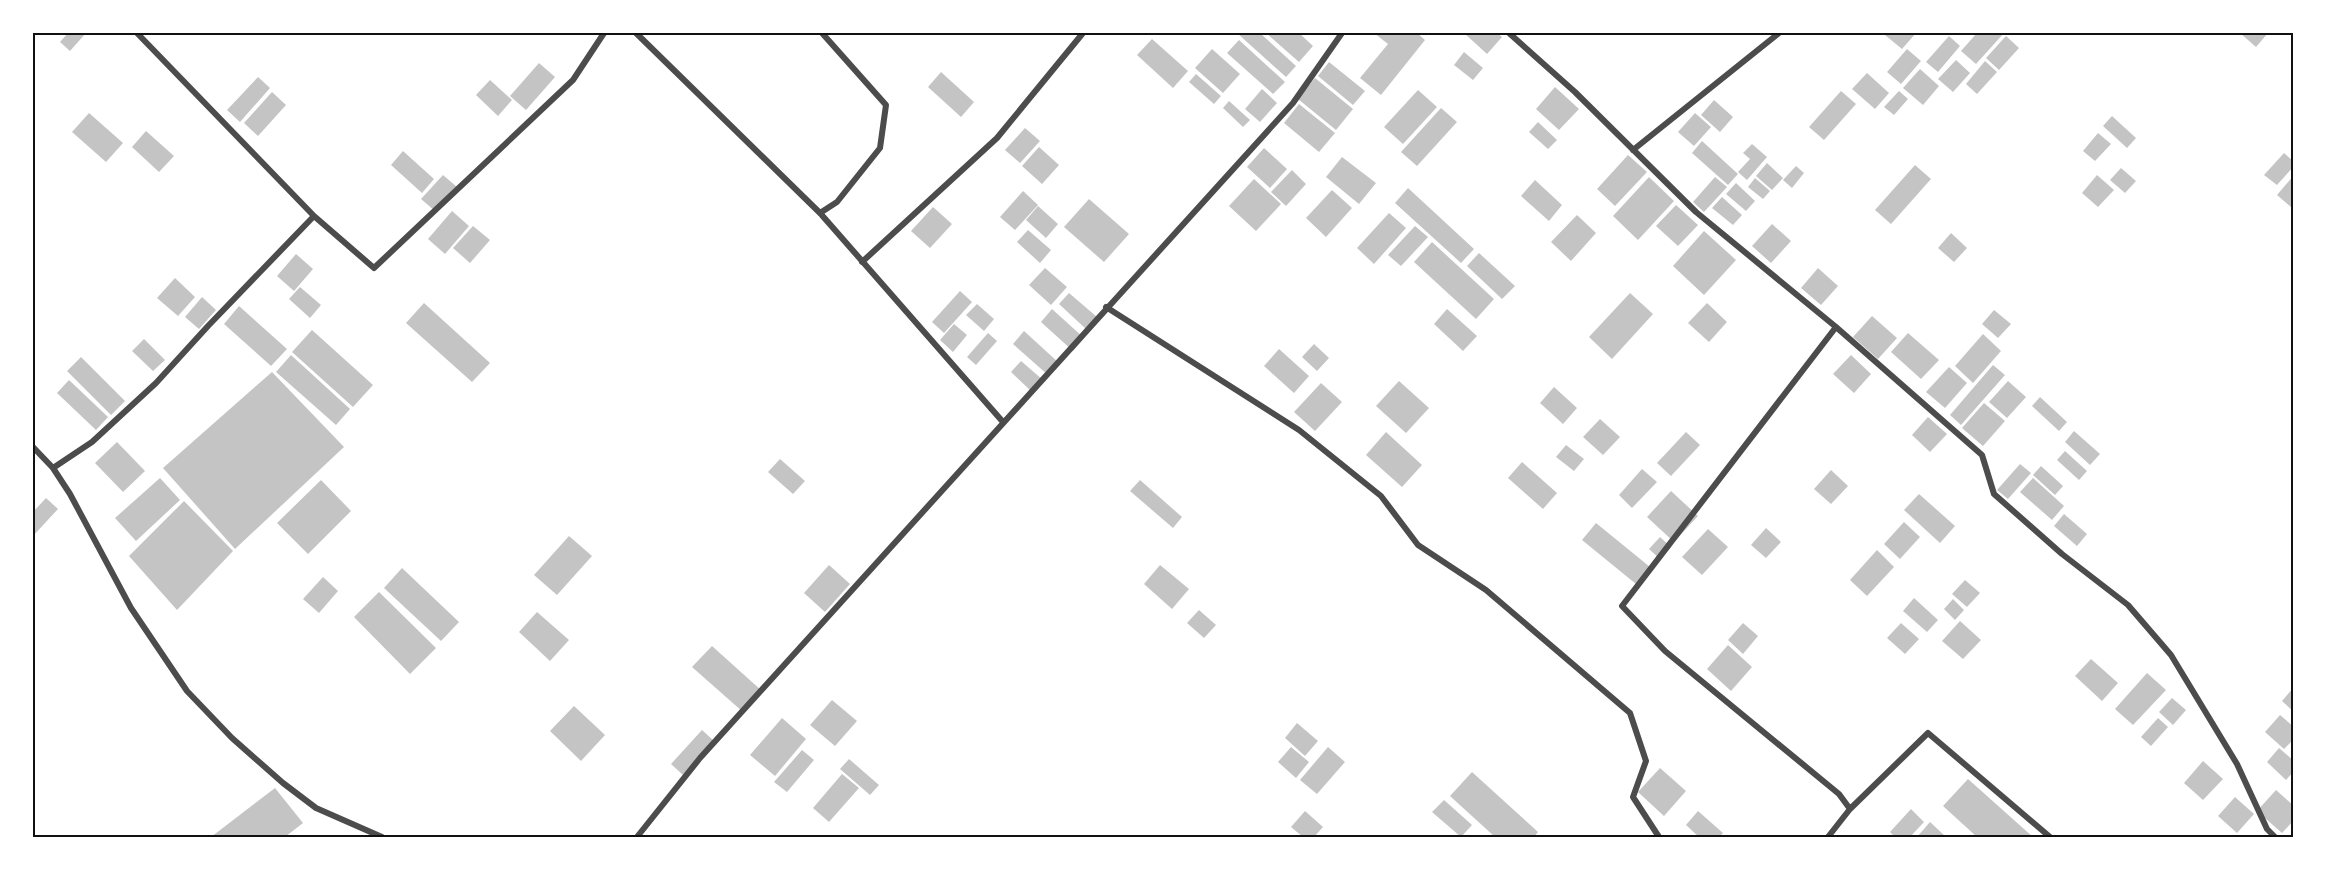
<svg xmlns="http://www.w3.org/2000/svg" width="2327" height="870" font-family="Commissioner,sans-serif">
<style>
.building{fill:#c4c4c4}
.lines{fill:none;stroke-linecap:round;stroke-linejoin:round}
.minor{stroke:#4c4c4c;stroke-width:6}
.neatline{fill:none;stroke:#111;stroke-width:2}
</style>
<rect width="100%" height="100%" fill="#fff"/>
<!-- building -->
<path class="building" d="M68,33H86L70,51L60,42Z
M1237,33H1260L1296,66L1286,77Z
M1266,33H1299L1313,46L1299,62Z
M1374,33H1417L1425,40L1381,95L1360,78L1388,44Z
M1464,33H1497L1502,37L1487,54Z
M1887,33H1916L1902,49L1885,35Z
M1977,33H2004L1976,64L1961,51Z
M2240,33H2268L2256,47Z
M1949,36L1960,46L1938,72L1926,62Z
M2006,36L2019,48L1999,70L1986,58Z
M1152,39L1188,71L1173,88L1137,55Z
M1239,40L1285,82L1273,94L1227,53Z
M1212,49L1240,74L1223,93L1195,68Z
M1907,49L1921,61L1901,84L1887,72Z
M1464,52L1483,68L1473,80L1454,65Z
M1956,60L1970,73L1953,92L1938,79Z
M1985,61L1997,72L1977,94L1966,84Z
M1329,62L1365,91L1353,105L1318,76Z
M539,63L555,77L526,110L510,96Z
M1920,69L1939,86L1923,105L1903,88Z
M941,72L974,102L961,117L928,87Z
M1867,73L1889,93L1875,109L1852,89Z
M1196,74L1221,96L1214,104L1189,82Z
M258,77L270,88L240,122L227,110Z
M1315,78L1353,109L1336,130L1298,99Z
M490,80L512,100L498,116L476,95Z
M1555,87L1579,109L1559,130L1536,109Z
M1262,89L1277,103L1260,122L1245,109Z
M1418,90L1437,107L1403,144L1384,127Z
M1841,91L1856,104L1824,140L1809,127Z
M1899,91L1908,99L1894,115L1884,107Z
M272,92L286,105L258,136L244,123Z
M1714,100L1733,117L1720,132L1701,115Z
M1229,101L1250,120L1243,127L1223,108Z
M1299,104L1335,133L1319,152L1284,123Z
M1441,108L1457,122L1417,166L1401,152Z
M89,113L123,143L106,162L72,132Z
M1695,113L1711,127L1694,146L1678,132Z
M2112,116L2136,138L2127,148L2103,126Z
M1538,122L1557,140L1548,149L1529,132Z
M1025,128L1040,141L1020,163L1005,150Z
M146,131L174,156L159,172L132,147Z
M2098,133L2111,144L2095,161L2083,151Z
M1702,141L1738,174L1728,185L1692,153Z
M1752,144L1767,157L1747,180L1738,172L1750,159L1743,153Z
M1039,147L1059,165L1042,184L1022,166Z
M1264,148L1287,169L1270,188L1247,167Z
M403,151L434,179L422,193L391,165Z
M2284,153L2294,162V166L2277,185L2264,175Z
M1628,155L1647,172L1615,206L1597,189Z
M1342,157L1376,183L1359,204L1326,177Z
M1767,163L1783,178L1772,190L1756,176Z
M1915,165L1931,179L1891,224L1875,210Z
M1796,166L1804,173L1792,188L1783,180Z
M2121,168L2136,181L2125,193L2110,180Z
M1292,170L1306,184L1286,206L1271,192Z
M443,175L457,187L435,211L421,199Z
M2097,175L2114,190L2098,207L2082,193Z
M2294,175V203L2291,207L2277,195Z
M1649,177L1674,201L1638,240L1613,216Z
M1715,177L1727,187L1704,212L1693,202Z
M1755,178L1770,191L1763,199L1748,187Z
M1254,179L1281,204L1256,231L1229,206Z
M1535,180L1562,205L1549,221L1521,196Z
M1736,183L1755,201L1746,211L1726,194Z
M1408,188L1474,249L1461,263L1395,203Z
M1332,190L1352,208L1326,237L1306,218Z
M1023,191L1038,205L1015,230L1000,217Z
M1722,197L1742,215L1733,225L1712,208Z
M1089,199L1129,234L1104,262L1064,227Z
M1676,205L1698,225L1678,246L1656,226Z
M1038,206L1058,224L1046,238L1026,220Z
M933,207L952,224L930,248L911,231Z
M452,211L469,226L445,254L428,239Z
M1389,213L1406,228L1374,264L1357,248Z
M1577,215L1596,233L1571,261L1551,242Z
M1772,224L1791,241L1771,263L1752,246Z
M473,226L490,240L470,263L453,248Z
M1415,226L1428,237L1401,266L1388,255Z
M1028,230L1051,250L1040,263L1017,242Z
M1704,231L1736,260L1704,295L1673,266Z
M1951,233L1967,248L1954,262L1938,248Z
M1432,242L1494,299L1476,319L1414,262Z
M1479,253L1515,286L1502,299L1467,266Z
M296,254L313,269L294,291L277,276Z
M1045,268L1067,287L1051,305L1029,285Z
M1818,268L1838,286L1821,305L1801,288Z
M175,278L195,297L178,316L157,298Z
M300,287L321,305L310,318L289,299Z
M960,291L972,302L944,333L932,322Z
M1069,293L1097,317L1086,329L1059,304Z
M1630,293L1653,314L1612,359L1589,337Z
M202,297L216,310L199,329L185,317Z
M424,303L490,363L472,382L406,323Z
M1707,303L1727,322L1709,342L1688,323Z
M977,304L994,319L984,331L966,315Z
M239,306L287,349L271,366L224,324Z
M1052,309L1084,338L1073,351L1041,322Z
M1447,309L1477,336L1463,351L1434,324Z
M1994,310L2011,324L1998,338L1982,324Z
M1872,316L1897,338L1878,359L1853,337Z
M954,324L967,335L953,352L940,340Z
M312,330L373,385L353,407L292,352Z
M1024,331L1059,363L1048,375L1013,344Z
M988,333L997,341L976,365L967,357Z
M1908,333L1939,360L1921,379L1891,352Z
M1983,334L2001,351L1973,383L1955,366Z
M144,339L165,360L153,371L132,351Z
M1314,344L1329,358L1317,371L1302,357Z
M1279,349L1309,376L1294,393L1264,366Z
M291,355L350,409L336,425L276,372Z
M1851,355L1871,374L1854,393L1833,374Z
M81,357L125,401L111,415L67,371Z
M1021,361L1043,380L1032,392L1011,372Z
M1993,365L2005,375L1961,425L1950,415Z
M1949,367L1967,383L1945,408L1926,392Z
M272,372L344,447L235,549L163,468Z
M69,380L108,417L96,430L57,393Z
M1399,381L1429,408L1406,433L1376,406Z
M2008,381L2026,397L2007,418L1989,402Z
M1321,383L1342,402L1315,431L1294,412Z
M1554,387L1577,408L1563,424L1540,403Z
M2040,397L2067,422L2059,431L2032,406Z
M1984,403L2005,421L1983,446L1962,428Z
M1928,417L1947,434L1930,452L1912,435Z
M1600,419L1620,437L1603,455L1583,437Z
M2074,431L2100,454L2090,465L2065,442Z
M1386,432L1422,465L1402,487L1366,455Z
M1686,432L1700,445L1671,476L1657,463Z
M117,442L145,471L123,492L95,463Z
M1566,445L1584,459L1574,471L1556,457Z
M2065,451L2087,471L2079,480L2057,460Z
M780,459L805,481L793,494L768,472Z
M1522,462L1557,493L1543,509L1508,478Z
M2020,464L2031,473L2008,499L1997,490Z
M2041,466L2063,486L2055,495L2033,475Z
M1642,469L1657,482L1632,508L1619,495Z
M1831,470L1848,486L1831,504L1814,489Z
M160,478L180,500L136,541L115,518Z
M2033,478L2064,506L2052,520L2020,492Z
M321,480L351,511L308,554L277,523Z
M1140,480L1182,517L1173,528L1130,491Z
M1671,491L1698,516L1674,542L1647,517Z
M1919,494L1955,526L1940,543L1904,510Z
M46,498L58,509L33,536V512Z
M184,501L233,551L177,610L129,556Z
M2064,514L2087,534L2077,546L2054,526Z
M1904,522L1920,537L1900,559L1884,544Z
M1596,523L1650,567L1636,584L1582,540Z
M1766,528L1781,542L1766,558L1751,545Z
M1708,529L1728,547L1702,575L1682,557Z
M569,536L592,556L557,595L534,575Z
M1660,537L1671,547L1660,559L1649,549Z
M1877,550L1894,567L1867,596L1850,580Z
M829,565L850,584L825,612L804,593Z
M1160,565L1189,589L1172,609L1144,584Z
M402,568L459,622L441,641L384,588Z
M323,577L338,591L319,613L303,599Z
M1965,580L1980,593L1967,607L1952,594Z
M379,592L436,648L410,674L354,617Z
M1914,598L1938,620L1927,632L1903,611Z
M1953,599L1964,610L1955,620L1944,609Z
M1199,610L1216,625L1204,638L1187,623Z
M537,612L569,640L550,661L519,632Z
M1960,621L1981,640L1963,659L1942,641Z
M1743,623L1758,636L1743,654L1728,640Z
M1901,623L1919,639L1905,654L1887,638Z
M1728,645L1752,667L1731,691L1707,669Z
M712,646L762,691L743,712L692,667Z
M2091,659L2118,683L2102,701L2075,676Z
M2147,673L2166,690L2133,725L2115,709Z
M2294,687V712L2282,701Z
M2172,698L2186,710L2173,725L2159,712Z
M832,700L857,721L835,746L810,725Z
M574,706L605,735L581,761L550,731Z
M2280,715L2294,727V739L2284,749L2265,732Z
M782,718L806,739L775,776L750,755Z
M2158,718L2168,727L2151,746L2141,737Z
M1297,723L1318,741L1305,756L1285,738Z
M702,730L714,741L683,775L671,764Z
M1291,747L1309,762L1296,778L1278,762Z
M1328,747L1345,762L1317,794L1300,780Z
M2279,748L2294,761V771L2286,780L2267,762Z
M802,750L814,760L787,792L774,782Z
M849,759L879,785L870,795L840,769Z
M2203,761L2223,779L2203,800L2184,783Z
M1660,768L1686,791L1664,816L1638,792Z
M1472,772L1538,832L1534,837H1495L1450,796Z
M842,774L859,788L829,822L813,808Z
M1968,779L2033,837H1977L1943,806Z
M275,788L303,823L285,837H211Z
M2276,790L2294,806V820L2282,833L2257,811Z
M2235,797L2254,814L2237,833L2218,816Z
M1444,800L1472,825L1461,837L1432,812Z
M1911,809L1924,822L1910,837H1895L1890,832Z
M1305,811L1323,827L1314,837H1303L1291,827Z
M1698,811L1723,833L1719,837H1699L1686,825Z
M1930,822L1946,837H1917Z"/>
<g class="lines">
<!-- minor -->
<path class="minor" d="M636,33L820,213L1003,422
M1509,33L1575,92L1696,212L1836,327L1982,455L1994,494L2062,554L2128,605L2171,655L2237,764L2267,829L2275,837
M1633,150L1779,33
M820,213L837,202L880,148L886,105L822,33
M314,216L374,268L573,80L604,33
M862,262L997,138L1083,33
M1106,307L1299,430L1381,496L1418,545L1486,590L1630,713L1646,761L1633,797L1659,837
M33,447L53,468L70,494L131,608L187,691L232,738L283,783L316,808L382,837
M53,468L92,442L156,383L208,326L314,216L137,33
M1850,809L1928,733L2050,837
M637,837L700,758L1293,103L1342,33
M1828,837L1850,809L1839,794L1665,651L1622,606L1836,327"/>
</g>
<!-- border -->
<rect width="2327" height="870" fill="none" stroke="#ffffff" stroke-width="69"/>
<rect x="34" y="34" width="2258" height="802" class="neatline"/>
</svg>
